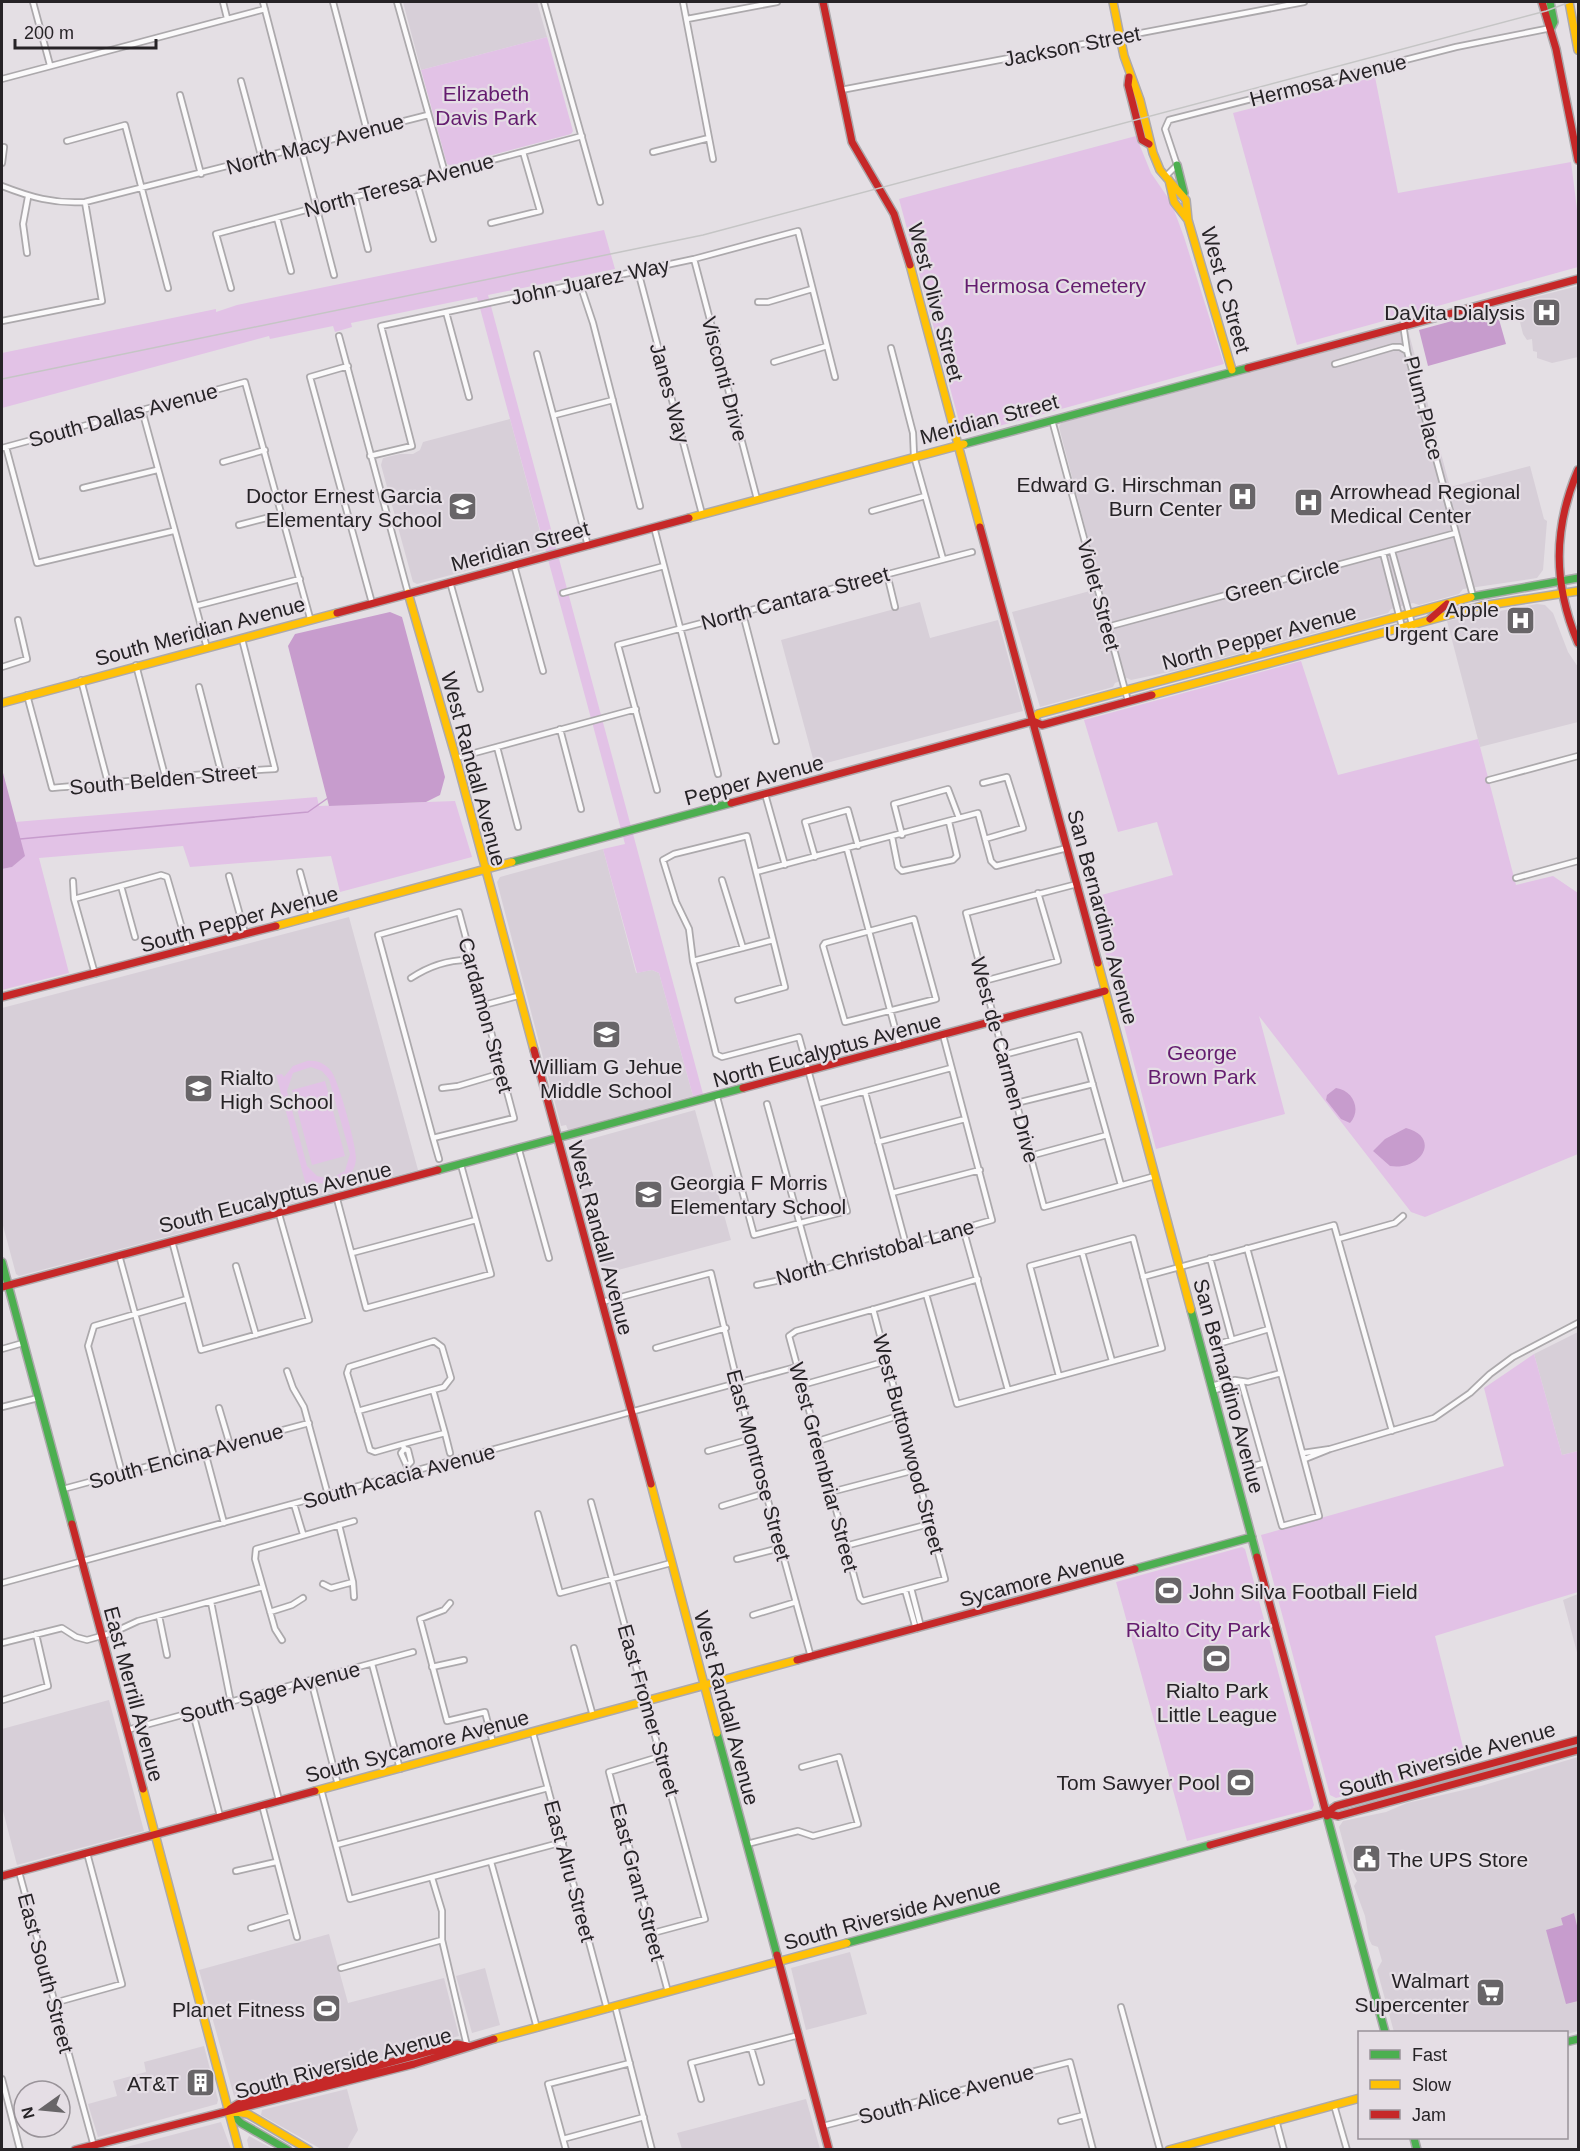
<svg xmlns="http://www.w3.org/2000/svg" width="1580" height="2151" font-family="Helvetica,sans-serif">
<style>
.built{fill:#d7cfd8}
.green{fill:#e2c2e6;fill-rule:evenodd}
.water{fill:#c79ccd}
.lines{fill:none;stroke-linecap:round;stroke-linejoin:round}
.stream{stroke:#c79ccd;stroke-width:1.5}
.street-casing{stroke:#aca9ac;stroke-width:8}
.fast-casing{stroke:#aca9ac;stroke-width:10}
.slow-casing{stroke:#aca9ac;stroke-width:10}
.jam-casing{stroke:#aca9ac;stroke-width:10}
.street{stroke:#fbfafb;stroke-width:4.5}
.fast{stroke:#4caf50;stroke-width:7}
.slow{stroke:#ffc107;stroke-width:7}
.jam{stroke:#c62828;stroke-width:7}
.rail{stroke:#c5c5c5;stroke-width:1.5}
.labels{text-anchor:middle;dominant-baseline:central;stroke-width:4.5;stroke-linejoin:round;paint-order:stroke}
.street-label{font-size:21px;fill:#262326;stroke:#e5dee5}
.park-label{font-size:21px;fill:#641c6f;stroke:#e5dee5}
.poi-label{font-size:21px;fill:#262326;stroke:#e5dee5;text-anchor:end}
</style>
<rect width="100%" height="100%" fill="#e4dfe4"/>
<!-- built -->
<path class="built" d="M403,2H537L547,37L421,70Z
M1578,286V357L1552,363L1537,358V352L1533,351L1532,339L1527,340L1523,334L1515,302Z
M1408,330L1450,487L1530,466L1544,519L1547,521L1543,570L1537,578L1463,589L1459,594L1419,605L1413,603L1391,609L1388,613L1178,670L1131,680L1127,678L1115,683L1113,687L1040,707L1012,612L1101,588L1059,427L1061,423Z
M510,419L545,550L417,584L413,582L381,465L383,458L400,454H413L420,450L423,442Z
M920,602L930,638L998,620L1023,711L815,766L781,640Z
M1537,604L1545,605L1553,613L1568,652L1578,667V722L1480,747L1447,621Z
M603,849L636,973L652,970L659,973L693,1096L568,1130L566,1125L561,1126L497,882L500,877Z
M349,917L418,1170L19,1276L16,1274L2,1222V1008Z
M695,1110L731,1240L603,1274L569,1145Z
M1578,1332V1451L1562,1455L1534,1354Z
M1578,1594V1656L1563,1600Z
M109,1700L144,1831L17,1865L2,1807V1729Z
M1578,1757V2031L1567,2034L1394,2032L1377,1970L1382,1961L1378,1947L1372,1945L1369,1939L1365,1916L1354,1886L1357,1881L1348,1861L1339,1827L1343,1821L1386,1812L1407,1803L1481,1786Z
M329,1934L348,2003L444,1978L459,2036L238,2098L234,2096L199,1970Z
M850,1952L867,2014L806,2030L791,1968Z
M485,1968L500,2025L472,2033L456,1976Z
M204,2046L218,2100L217,2104L98,2137L88,2104L117,2096L113,2081L146,2072L144,2062Z
M347,2089L358,2130L347,2149H321L261,2115L262,2110Z
M806,2099L820,2149H682L677,2133Z
M221,2122L231,2149H119Z
M249,2136L273,2149H249L247,2140Z"/>
<!-- green -->
<path class="green" d="M547,37L573,131L571,134L451,166L447,164L421,70Z
M1375,77L1398,193L1571,162L1578,217V267L1297,345L1233,113Z
M1136,136L1151,173L1171,202L1184,237L1224,364L963,436L899,199Z
M604,230L615,269L488,295L703,1094L693,1096L659,973L652,970L637,973L603,849L625,844L477,297L351,323L352,327L335,332L333,326L270,339L269,336L2,408V353L216,309V312L237,305Z
M1301,661L1338,775L1478,739L1516,885L1553,876L1578,893V1154L1425,1217L1411,1212L1259,1016L1285,1114L1156,1149L1091,898L1173,875L1157,822L1118,832L1084,720Z
M317,797L319,806L455,801L472,857L340,892L331,856L190,867L183,846L39,858L69,973L2,990V869L12,867L24,856L15,822Z
M307,1061C316,1060 325,1063 331,1071C339,1081 356,1145 356,1157C356,1181 330,1190 311,1180L312,1184L306,1185L276,1075L282,1074L284,1077L293,1066ZM311,1067L322,1071L329,1079L350,1154L345,1171L330,1179L317,1176L307,1166L287,1091L293,1073Z
M325,1081L345,1156L312,1165L292,1090Z
M1534,1354L1562,1455L1578,1451V1592L1435,1636L1467,1763L1336,1798L1330,1795L1261,1535L1504,1466L1484,1388Z
M1242,1547L1245,1549L1314,1805L1312,1809L1187,1841L1116,1582Z"/>
<!-- water -->
<path class="water" d="M1496,309L1506,344L1428,366L1419,330Z
M390,612L402,617L445,777L440,795L426,802L329,806L288,646L295,634Z
M2,769L25,856L12,867L2,869Z
M1336,1088C1353,1090 1362,1110 1350,1123L1341,1119L1326,1100L1327,1095Z
M1406,1128C1441,1137 1422,1171 1390,1166L1373,1151L1385,1139Z
M1574,1913L1578,1930V2001L1566,2004L1546,1930L1563,1925L1561,1918Z"/>
<g class="lines">
<!-- stream -->
<path class="stream" d="M20,839L308,812L328,798"/>
<defs>
<path id="street" d="M33,2L50,65
M223,2L227,18
M263,2L334,275
M333,2L367,131
M397,2L445,173
M544,2L600,202
M683,2L713,159
M687,19L777,2
M2,79L265,9
M241,81L262,159
M841,90L1304,2
M180,95L201,174
M67,141L125,125L168,288
M653,152L709,138
M2,163L4,147
M1166,176L1177,165L1165,129L1169,120L1456,47L1551,28
M416,180L433,239
M2,186C30,197 54,204 85,202L428,115
M355,197L368,249
M277,218L291,271
M491,223L540,211L523,152
M27,253L23,224L28,197
M694,259L757,499
M638,271L702,514
M580,284L593,323L640,506
M231,288L216,234L582,136
M758,302H768L812,289
M446,312L469,397
M2,321L102,301L85,202
M1403,324L1407,351L1473,596
M339,336L408,593
M891,348L913,433L914,456L943,559
M537,354L588,546
M774,362L827,346
M1335,364L1393,347H1400L1407,351
M348,366L310,377L372,603
M142,410L207,648
M555,415L613,400
M1052,420L1128,701
M6,447L37,563L173,531
M2,448L245,382L310,618
M370,456L412,446L381,326L694,259L798,231L835,377
M223,462L265,450
M83,488L157,470
M872,511L925,496
M239,525L282,514
M654,527L718,774
M1392,551L1412,624
M1383,553L1402,627
M514,565L543,671
M887,574L895,607
M450,582L480,689
M563,593L664,566
M196,606L300,579
M743,614L776,741
M1107,627L1456,533
M136,665L165,776
M2,667L27,659L18,620
M81,680L108,783
M199,687L221,772
M27,695L52,788C127,782 200,773 275,769L242,639
M560,729L581,809
M497,747L518,827
M456,758L636,709
M1489,780L1578,756
M983,783L1007,777L1023,828L985,839
M657,790L618,645L972,552
M765,794L785,865
M902,835L894,804L948,789L959,818
M892,837L898,867L902,871L953,860L957,856L949,822
M847,849L900,1047
M815,857L805,822L848,810L858,846
M300,872L312,916
M756,872L978,813L991,861L996,866L1067,848
M229,876L245,933
M1516,878L1578,861
M722,880L743,948
M73,881L74,899L95,974
M1077,884L966,913L1044,1207L1155,1176
M121,886L135,937
M74,899L161,875L167,877L188,949
M914,919L936,999L845,1022L823,946L825,943Z
M693,961L773,940
M411,978C429,966 449,959 472,960
M984,981L1058,961L1038,893
M484,1005L518,996
M1003,1055L1079,1035L1121,1185
M442,1088L458,1086L502,1073
M865,1092L906,1245
M717,1097L754,1235L847,1211L799,1037L722,1057L716,1054L693,961L689,929L676,902L663,860L674,854L747,836L785,987L738,1000
M1016,1103L1093,1084
M767,1104L813,1272
M818,1104L951,1068
M433,1138L514,1118L459,912L378,935L433,1138L439,1159
M878,1142L965,1119
M519,1150L549,1258
M1030,1156L1107,1135
M892,1193L980,1170
M337,1199L366,1308L491,1274L461,1165
M963,1228L1008,1390
M1338,1239L1395,1223L1403,1216
M172,1241L201,1350L309,1320L279,1214
M1082,1252L1112,1361
M352,1253L476,1220
M119,1255L175,1460
M1210,1258L1232,1340
M236,1266L256,1335
M1143,1277L1334,1225L1392,1431
M757,1285L804,1275L992,1220L943,1035
M926,1294L957,1404L1162,1348L1133,1238L1030,1266L1059,1376
M602,1302L711,1273L751,1439L811,1657
M873,1309L945,1579L863,1601L860,1598L789,1336L796,1331C857,1314 917,1297 978,1279
M1218,1344L1269,1329
M656,1348L726,1328
M2,1349L23,1343
M287,1371L293,1388L304,1407L328,1495
M1241,1381L1282,1526L1319,1516L1281,1373
M802,1385L887,1361
M1211,1386L1235,1380L1248,1382L1281,1373L1247,1248
M1213,1391L1241,1381
M2,1407L38,1398
M219,1408L230,1445
M358,1411L433,1390
M445,1433L450,1453
M818,1441L901,1415
M403,1444L375,1452L370,1450L347,1373L349,1367L434,1341L442,1347L451,1378L444,1387L433,1390L445,1433L403,1444L404,1449L401,1453L410,1473
M404,1449L408,1450L411,1462L408,1465
M1330,1449L1434,1418L1470,1393L1490,1374L1513,1357L1578,1323
M708,1451L751,1439
M205,1452L224,1523
M1303,1453L1330,1449L1305,1459
M1250,1467L1264,1463
M122,1473L88,1346L94,1326L187,1299
M63,1489L309,1423
M831,1492L915,1470
M591,1502L705,1919L653,1933
M294,1504L303,1534
M722,1506L765,1493
M538,1514L560,1593L671,1563
M339,1525L353,1582L354,1597
M845,1546L929,1524
M737,1559L780,1548
M2,1583L796,1367
M323,1584L331,1588L353,1582
M911,1588L921,1627
M905,1590L916,1629
M211,1602L231,1703
M450,1603L444,1610L420,1619L447,1721L485,1712L493,1743
M270,1612L292,1605L303,1598
M753,1615L796,1602
M159,1616L167,1655
M282,1640L275,1629L255,1559L256,1549L354,1521
M2,1643L62,1628L76,1637L87,1640L112,1633L138,1621L263,1587
M574,1648L593,1716
M372,1664L400,1769
M432,1667L464,1660
M311,1680L338,1785
M252,1697L279,1800
M3,1700L48,1686L36,1634
M193,1713L220,1816
M127,1730L413,1652
M533,1733L607,2009
M662,1756L609,1772L668,1992
M321,1789L350,1899L563,1842
M262,1805L297,1937
M747,1844L798,1831L813,1836L858,1824L839,1757L802,1767
M336,1845L548,1788
M491,1862L537,2028
M236,1871L276,1862
M19,1872L95,2150
M432,1878L442,1911V1940L467,2046
M251,1928L291,1916
M341,1968L442,1940
M54,2003L122,1984L87,1853
M615,2006L652,2150
M1121,2007L1160,2150
M751,2048L761,2082
M2,2079L20,2150
M701,2099L691,2063L799,2035
M1334,2105L1347,2150
M1276,2120L1284,2150
M1061,2121L1084,2115
M823,2126L1070,2062L1093,2150
M563,2139L644,2117
M566,2150L548,2084L630,2063"/>
<path id="fast" d="M1550,2L1554,22L1551,28
M1177,165L1184,193
M964,444L1248,368
M1471,597L1578,578
M512,862L731,803
M438,1170L743,1088
M2,1262L72,1524
M1191,1310L1257,1557
M1135,1569L1252,1537
M717,1733L777,1955
M1327,1816L1385,2032
M847,1943L1210,1845
M1566,2042L1578,2039
M230,2112L241,2123L288,2150
M1414,2138L1417,2150"/>
<path id="slow" d="M1113,2L1124,56L1140,100L1153,153L1160,170L1186,200L1188,220L1232,370
M1569,2L1578,50
M1169,180L1174,202L1188,220
M910,265L980,527
M689,518L964,444
M408,593L456,758L534,1050
M1152,695L1482,606L1578,591
M2,703L337,613
M1033,721L1038,714L1471,597
M276,926L512,862
M1098,963L1191,1310
M651,1484L717,1733
M143,1789L239,2150
M315,1791L797,1660
M494,2039L847,1943
M230,2111L248,2114L309,2150
M1169,2150L1360,2098"/>
<path id="jam" d="M823,2L852,142L894,214L910,265
M1542,2L1556,49L1578,160
M1129,77L1128,85L1142,140L1149,144
M1248,368L1578,279
M1578,470C1553,529 1553,584 1578,643
M980,527L1098,963
M337,613L689,518
M1430,619L1447,604
M731,803L1033,721L1042,725L1152,695
M2,997L276,926
M534,1050L651,1484
M743,1088L1105,991
M2,1287L438,1170
M72,1524L143,1789
M1257,1557L1327,1816
M797,1660L1135,1569
M1326,1813L1338,1816L1578,1750
M1210,1845L1326,1813L1336,1806L1578,1740
M2,1876L315,1791
M777,1955L829,2150
M230,2109L238,2104L457,2044L467,2046
M75,2150L414,2064L494,2039"/>
</defs>
<!-- street casing -->
<use href="#street" class="street-casing"/>
<!-- fast casing -->
<use href="#fast" class="fast-casing"/>
<!-- slow casing -->
<use href="#slow" class="slow-casing"/>
<!-- jam casing -->
<use href="#jam" class="jam-casing"/>
<!-- street -->
<use href="#street" class="street"/>
<!-- fast -->
<use href="#fast" class="fast"/>
<!-- slow -->
<use href="#slow" class="slow"/>
<!-- jam -->
<use href="#jam" class="jam"/>
<!-- rail -->
<path class="rail" d="M2,379L703,235L1546,11L1570,2"/>
</g>
<!-- icons -->
<defs>
<symbol id="hospital-square" viewBox="-11 -11 22 22"><rect x="-9" y="-9" width="18" height="18" rx="4" fill="#686568" stroke="#e5dee5"/><path d="M-5-5h3v3.5h4V-5h3V5h-3V1.5h-4V5h-3Z" fill="#fff"/></symbol>
<symbol id="school-square" viewBox="-11 -11 22 22"><rect x="-9" y="-9" width="18" height="18" rx="4" fill="#686568" stroke="#e5dee5"/><path d="M0-5L7-2L0 1L-7-2ZM-4 1L0 2.5L4 1V4Q0 6-4 4Z" fill="#fff"/></symbol>
<symbol id="stadium-square" viewBox="-11 -11 22 22"><rect x="-9" y="-9" width="18" height="18" rx="4" fill="#686568" stroke="#e5dee5"/><path d="M0-5a6.5 5 0 1 0 0 10a6.5 5 0 1 0 0-10ZM-3.5-1.8h7v3.6h-7Z" fill="#fff"/></symbol>
<symbol id="civic-square" viewBox="-11 -11 22 22"><rect x="-9" y="-9" width="18" height="18" rx="4" fill="#686568" stroke="#e5dee5"/><path d="M-.6-6.5H3V-4.5H.6V-3L4-1V1h2V6H-6V1h2V-1L-.6-3ZM-1.2 2.5V6h2.4V2.5Z" fill="#fff"/></symbol>
<symbol id="supermarket-square" viewBox="-11 -11 22 22"><rect x="-9" y="-9" width="18" height="18" rx="4" fill="#686568" stroke="#e5dee5"/><path d="M-6-5.5h2.5l.6 2H6L4.5 2H-2.5L-4.4-4H-6ZM-1.5 3.2a1.3 1.3 0 1 0 .1 0ZM3 3.2a1.3 1.3 0 1 0 .1 0Z" fill="#fff"/></symbol>
<symbol id="building-square" viewBox="-11 -11 22 22"><rect x="-9" y="-9" width="18" height="18" rx="4" fill="#686568" stroke="#e5dee5"/><path d="M-4-6H4V6H1V3H-1V6H-4ZM-2.5-4.3h1.7v1.8h-1.7ZM.8-4.3h1.7v1.8H.8ZM-2.5-1h1.7V.8h-1.7ZM.8-1h1.7V.8H.8Z" fill="#fff"/></symbol>
</defs>
<g fill-rule="evenodd">
<use href="#hospital-square" x="1530" y="296" width="33" height="33"/>
<use href="#hospital-square" x="1226" y="480" width="33" height="33"/>
<use href="#hospital-square" x="1292" y="486" width="33" height="33"/>
<use href="#school-square" x="446" y="490" width="33" height="33"/>
<use href="#hospital-square" x="1504" y="604" width="33" height="33"/>
<use href="#school-square" x="590" y="1018" width="33" height="33"/>
<use href="#school-square" x="182" y="1072" width="33" height="33"/>
<use href="#school-square" x="632" y="1178" width="33" height="33"/>
<use href="#stadium-square" x="1152" y="1574" width="33" height="33"/>
<use href="#stadium-square" x="1200" y="1642" width="33" height="33"/>
<use href="#stadium-square" x="1224" y="1766" width="33" height="33"/>
<use href="#civic-square" x="1350" y="1842" width="33" height="33"/>
<use href="#supermarket-square" x="1474" y="1976" width="33" height="33"/>
<use href="#stadium-square" x="310" y="1992" width="33" height="33"/>
<use href="#building-square" x="184" y="2066" width="33" height="33"/>
</g>
<g class="labels">
<!-- street labels -->
<g class="street-label">
<text transform="translate(1072 46) rotate(-11)">Jackson Street</text>
<text transform="translate(1328 80) rotate(-14)">Hermosa Avenue</text>
<text transform="translate(315 144) rotate(-15)">North Macy Avenue</text>
<text transform="translate(399 185) rotate(-15)">North Teresa Avenue</text>
<text transform="translate(590 281) rotate(-12)">John Juarez Way</text>
<text transform="translate(1226 290) rotate(74)">West C Street</text>
<text transform="translate(936 302) rotate(75)">West Olive Street</text>
<text transform="translate(725 379) rotate(75)">Visconti Drive</text>
<text transform="translate(670 393) rotate(75)">Janes Way</text>
<text transform="translate(1424 408) rotate(76)">Plum Place</text>
<text transform="translate(123 415) rotate(-15)">South Dallas Avenue</text>
<text transform="translate(989 419) rotate(-15)">Meridian Street</text>
<text transform="translate(520 546) rotate(-15)">Meridian Street</text>
<text transform="translate(1282 580) rotate(-15)">Green Circle</text>
<text transform="translate(1099 595) rotate(75)">Violet Street</text>
<text transform="translate(795 598) rotate(-15)">North Cantara Street</text>
<text transform="translate(200 631) rotate(-15)">South Meridian Avenue</text>
<text transform="translate(1259 637) rotate(-15)">North Pepper Avenue</text>
<text transform="translate(474 769) rotate(75)">West Randall Avenue</text>
<text transform="translate(163 779) rotate(-5)">South Belden Street</text>
<text transform="translate(754 780) rotate(-15)">Pepper Avenue</text>
<text transform="translate(1103 917) rotate(75)">San Bernardino Avenue</text>
<text transform="translate(239 919) rotate(-15)">South Pepper Avenue</text>
<text transform="translate(486 1015) rotate(75)">Cardamon Street</text>
<text transform="translate(827 1050) rotate(-15)">North Eucalyptus Avenue</text>
<text transform="translate(1005 1060) rotate(75)">West de Carmen Drive</text>
<text transform="translate(275 1197) rotate(-14)">South Eucalyptus Avenue</text>
<text transform="translate(601 1238) rotate(75)">West Randall Avenue</text>
<text transform="translate(875 1252) rotate(-15)">North Christobal Lane</text>
<text transform="translate(1229 1386) rotate(75)">San Bernardino Avenue</text>
<text transform="translate(909 1444) rotate(75)">West Buttonwood Street</text>
<text transform="translate(186 1456) rotate(-15)">South Encina Avenue</text>
<text transform="translate(759 1465) rotate(75)">East Montrose Street</text>
<text transform="translate(824 1467) rotate(75)">West Greenbriar Street</text>
<text transform="translate(399 1476) rotate(-15)">South Acacia Avenue</text>
<text transform="translate(1042 1578) rotate(-15)">Sycamore Avenue</text>
<text transform="translate(270 1692) rotate(-15)">South Sage Avenue</text>
<text transform="translate(134 1694) rotate(75)">East Merrill Avenue</text>
<text transform="translate(727 1708) rotate(75)">West Randall Avenue</text>
<text transform="translate(649 1710) rotate(74)">East Fromer Street</text>
<text transform="translate(417 1746) rotate(-15)">South Sycamore Avenue</text>
<text transform="translate(1447 1759) rotate(-16)">South Riverside Avenue</text>
<text transform="translate(570 1871) rotate(75)">East Alru Street</text>
<text transform="translate(638 1882) rotate(75)">East Grant Street</text>
<text transform="translate(892 1914) rotate(-15)">South Riverside Avenue</text>
<text transform="translate(46 1973) rotate(75)">East South Street</text>
<text transform="translate(343 2063) rotate(-15)">South Riverside Avenue</text>
<text transform="translate(946 2094) rotate(-15)">South Alice Avenue</text>
</g>
<!-- park labels -->
<g class="park-label">
<text x="486" y="93">Elizabeth<tspan x="486" dy="24">Davis Park</tspan></text>
<text x="1055" y="285">Hermosa Cemetery</text>
<text x="1202" y="1052">George<tspan x="1202" dy="24">Brown Park</tspan></text>
<text x="1198" y="1629">Rialto City Park</text>
</g>
<!-- poi labels -->
<g class="poi-label">
<text x="1525" y="312">DaVita Dialysis</text>
<text x="1222" y="484">Edward G. Hirschman<tspan x="1222" dy="24">Burn Center</tspan></text>
<text x="1330" y="491" text-anchor="start">Arrowhead Regional<tspan x="1330" dy="24">Medical Center</tspan></text>
<text x="442" y="495">Doctor Ernest Garcia<tspan x="442" dy="24">Elementary School</tspan></text>
<text x="1499" y="609">Apple<tspan x="1499" dy="24">Urgent Care</tspan></text>
<text x="606" y="1066" text-anchor="middle">William G Jehue<tspan x="606" dy="24">Middle School</tspan></text>
<text x="220" y="1077" text-anchor="start">Rialto<tspan x="220" dy="24">High School</tspan></text>
<text x="670" y="1182" text-anchor="start">Georgia F Morris<tspan x="670" dy="24">Elementary School</tspan></text>
<text x="1189" y="1591" text-anchor="start">John Silva Football Field</text>
<text x="1217" y="1690" text-anchor="middle">Rialto Park<tspan x="1217" dy="24">Little League</tspan></text>
<text x="1220" y="1782">Tom Sawyer Pool</text>
<text x="1387" y="1859" text-anchor="start">The UPS Store</text>
<text x="1469" y="1980">Walmart<tspan x="1469" dy="24">Supercenter</tspan></text>
<text x="305" y="2009">Planet Fitness</text>
<text x="179" y="2083">AT&amp;T</text>
</g>
</g>
<!-- border -->
<rect width="1580" height="2151" fill="none" stroke="#262326" stroke-width="6"/>
<!-- legend -->
<rect x="1358" y="2031" width="210" height="108" fill="#e5dee5" stroke="#999399" stroke-width="1.5"/>
<rect x="1370" y="2050" width="30" height="9" fill="#4caf50" stroke="#999399" stroke-width="1.5"/>
<text x="1412" y="2061" font-size="18" fill="#262326">Fast</text>
<rect x="1370" y="2080" width="30" height="9" fill="#ffc107" stroke="#999399" stroke-width="1.5"/>
<text x="1412" y="2091" font-size="18" fill="#262326">Slow</text>
<rect x="1370" y="2110" width="30" height="9" fill="#c62828" stroke="#999399" stroke-width="1.5"/>
<text x="1412" y="2121" font-size="18" fill="#262326">Jam</text>
<!-- north arrow -->
<g transform="translate(42 2109) rotate(255)"><circle r="28" fill="#e5dee5" stroke="#999399" stroke-width="1.5"/>
<path d="M0-4.5L10 22L0 15L-10 22Z" fill="#686568"/>
<text y="-9" font-size="16" font-weight="bold" text-anchor="middle" fill="#262326">N</text>
</g>
<!-- scale -->
<path d="M15 39v9h141v-9" fill="none" stroke="#262326" stroke-width="3"/>
<text x="24" y="39" font-size="18" fill="#262326" stroke="#e5dee5" stroke-width="4.5" paint-order="stroke">200 m</text>
</svg>
